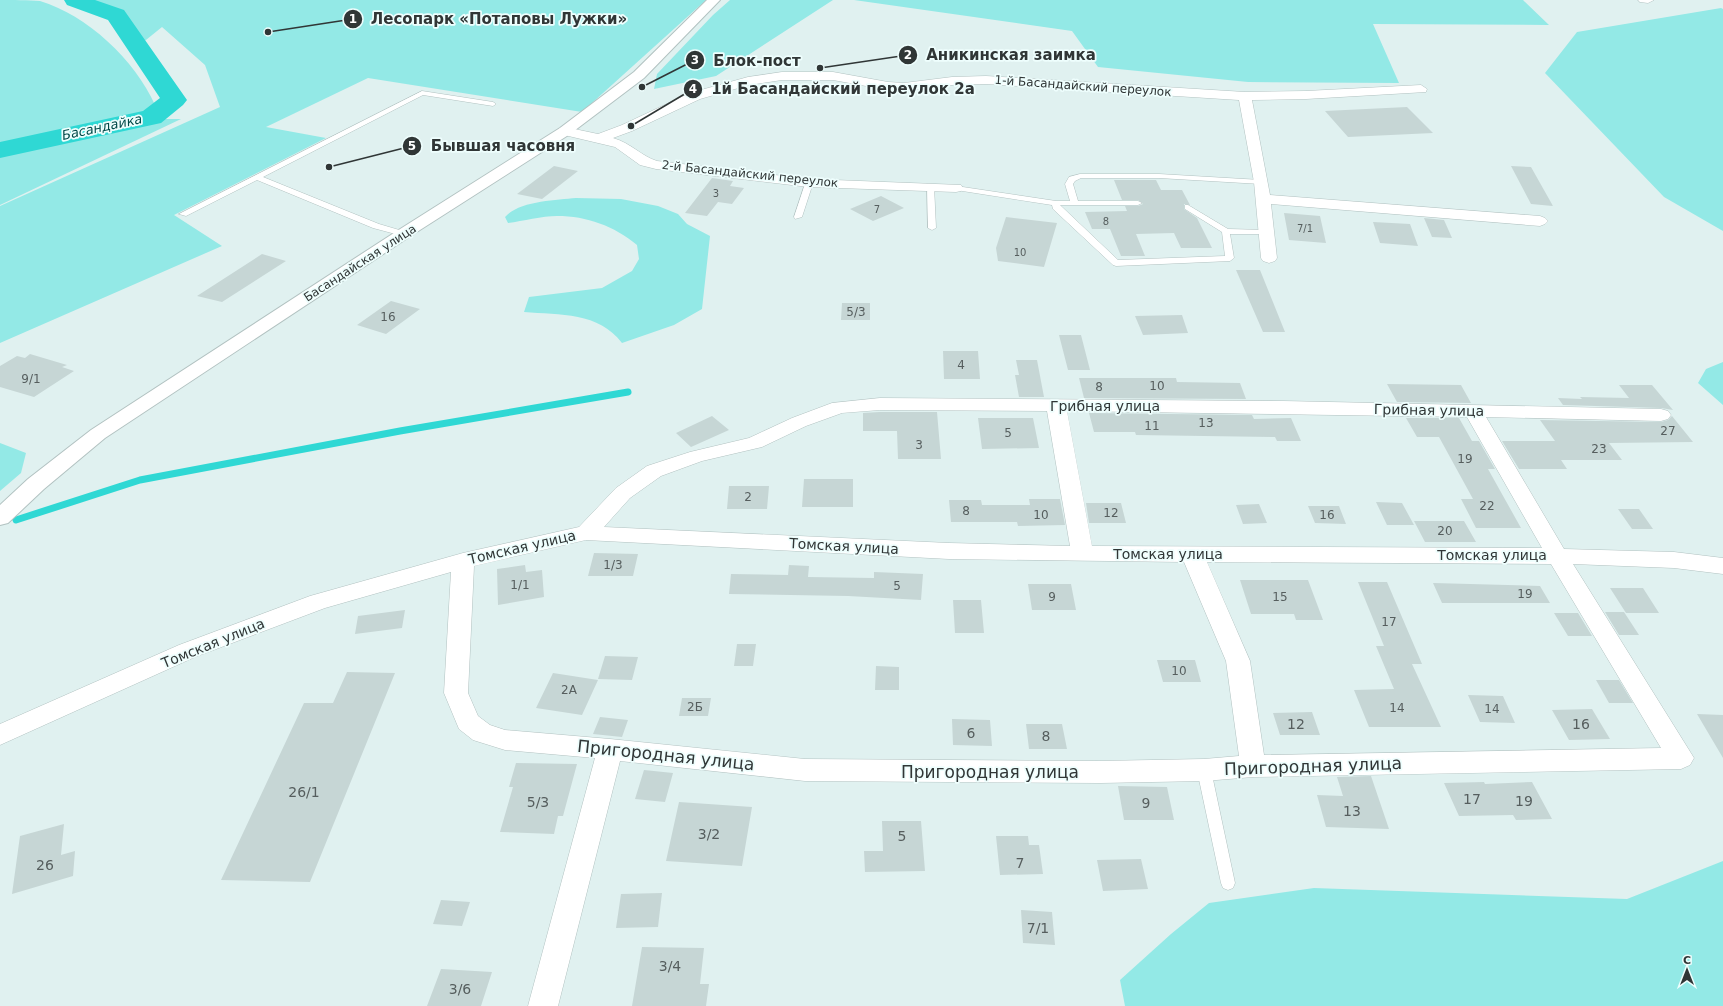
<svg xmlns="http://www.w3.org/2000/svg" width="1723" height="1006" font-family="'DejaVu Sans',sans-serif">
<style>
.green{fill:#93e9e6}
.lines{fill:none;stroke-linecap:round;stroke-linejoin:round}
.stream{stroke:#2fd8d4;stroke-width:7}
.river{fill:#2fd8d4;fill-rule:evenodd}
.building{fill:#c6d6d5}
.service-casing{stroke:#b2c2c1;stroke-width:1}
.minor-casing{stroke:#b2c2c1;stroke-width:1}
.tertiary-casing{stroke:#b2c2c1;stroke-width:2}
.service{fill:#fff;fill-rule:evenodd}
.minor{fill:#fff;fill-rule:evenodd}
.tertiary{fill:#fff;fill-rule:evenodd}
.labels{text-anchor:middle;dominant-baseline:central;stroke-width:3.5;stroke-linejoin:round;paint-order:stroke}
.far-number-label{font-size:10px;fill:#565e5e}
.far-street-label{font-size:12px;fill:#303636;stroke:#eefefd}
.number-label{font-size:12px;fill:#565e5e}
.far-water-label{font-size:13px;font-style:italic;fill:#004948;stroke:#eefefd}
.street-label{font-size:14px;fill:#303636;stroke:#eefefd}
.near-number-label{font-size:14px;fill:#565e5e}
.near-street-label{font-size:17px;fill:#303636;stroke:#eefefd}
.leader{fill:none;stroke:#303636;stroke-width:1.5}
.callout-dot{fill:#303636;stroke:#eefefd;stroke-width:1.5}
.mark-label{font-size:12px;text-anchor:middle;font-weight:bold;fill:#fff}
.callout-label{font-size:15px;text-anchor:middle;font-weight:bold;fill:#303636;stroke:#eefefd;stroke-width:3.5;stroke-linejoin:round;paint-order:stroke}
</style>
<rect width="100%" height="100%" fill="#e0f1f0"/>
<!-- green -->
<path class="green" d="M0,0C12,0 29,0 40,1C87,15 135,60 155,105L135,118L0,145Z
M83,0H706L582,112L368,78L266,127L326,138L174,215L222,246L0,343V206L220,107L205,65L162,27L141,44L133,28L121,14Z
M730,0H833L716,76L654,89L657,74L713,15Z
M854,0H1523L1549,25L1373,24L1399,83L1248,82L1098,67L1072,31Z
M1721,8L1723,9V231L1664,197L1545,73L1577,32Z
M163,119H181L0,205V157Z
M576,198L621,199L658,206L678,214L687,224L710,236L702,309L674,325L622,343C599,312 560,315 524,312L529,297L602,288L632,271L639,259L637,245C614,226 587,216 557,216C542,216 523,221 508,223L505,217C519,201 556,200 576,198Z
M1723,362V405L1698,383L1706,369Z
M0,443L26,453L21,473L0,491Z
M1723,861V1006H1125L1120,980L1171,934L1209,903L1314,888L1627,899Z"/>
<g class="lines">
<!-- stream -->
<path class="stream" d="M16,520L140,480L400,431L628,392"/>
<!-- river -->
<path class="river" d="M64,0H95L124,10L187,100L183,105L161,123L0,158V142L143,111L160,98L108,20L67,5Z"/>
</g>
<!-- building -->
<path class="building" d="M1407,107L1433,133L1348,137L1325,111Z
M554,166L578,171L542,199L517,194Z
M1511,166L1531,167L1553,206L1531,204Z
M712,178L733,181L730,186L744,188L732,204L718,202L707,216L685,213Z
M1114,180H1156L1161,190H1182L1190,205L1184,204V209L1197,218L1212,248H1181L1174,233L1136,234L1145,256H1121L1110,229H1092L1085,212L1127,211L1125,206H1138L1143,204L1138,200H1122Z
M881,196L904,208L873,221L850,209Z
M1284,213L1320,216L1326,243L1289,240Z
M1006,217L1057,223L1044,267L998,261L996,248Z
M1424,218L1444,220L1452,238L1432,237Z
M1373,222L1410,224L1418,246L1380,243Z
M262,254L286,261L222,302L197,296Z
M1236,270H1260L1285,332H1263Z
M391,301L420,309L386,334L357,325Z
M842,303H870V320H841Z
M1182,315L1188,333L1143,335L1135,316Z
M1059,335H1081L1090,370H1068Z
M943,351H978L980,379H944Z
M30,354L67,365L62,367L74,371L34,397L0,387V366L17,356L25,358Z
M1016,360H1037L1044,397H1019L1015,375H1019Z
M1079,378H1176L1177,382L1240,383L1246,399L1084,398Z
M1387,384L1461,385L1471,403L1397,402Z
M1619,385H1652L1673,410L1661,408L1563,405L1558,398L1582,399L1580,397L1629,398Z
M880,412H937L941,459H898L897,431H863V413Z
M1089,413L1252,415L1254,419L1291,418L1301,441H1277L1275,437L1136,435L1135,432H1094Z
M712,416L729,430L691,447L676,433Z
M1672,416L1693,442L1609,443L1622,460H1561L1567,469H1519L1502,441H1555L1540,420L1661,422L1668,420Z
M978,418H1033L1039,448L982,449Z
M1406,418H1459L1472,441H1479L1495,469H1488L1521,528H1476L1461,499H1473L1439,437H1417Z
M804,479H853V507H802Z
M729,486H769L767,509H727Z
M1029,499H1060L1065,525L1018,526L1017,522H951L949,500H981L982,505H1030Z
M1376,502L1402,503L1414,525H1387Z
M1086,503H1121L1126,523H1089Z
M1259,504L1267,523L1243,524L1236,505Z
M1308,506H1339L1346,524L1315,523Z
M1618,509H1639L1653,529H1632Z
M1414,521H1464L1476,542H1425Z
M594,553L638,554L633,576H588Z
M525,565L526,572L542,570L544,597L498,605L497,569Z
M789,565L809,566L808,577L874,578V572L923,574L921,600L848,596L729,594L731,574L788,575Z
M1240,580H1308L1323,620H1296L1294,614H1251Z
M1358,582H1387L1422,664H1412L1441,727H1369L1354,690L1394,689L1376,646H1384Z
M1433,583L1540,586L1550,603H1442Z
M1028,584H1071L1076,610H1032Z
M1610,588H1643L1659,613H1626Z
M953,600H981L984,633H955Z
M405,610L402,628L355,634L358,616Z
M1605,612H1624L1639,635H1619Z
M1554,613H1578L1592,636H1568Z
M737,644H756L753,666H734Z
M605,656L638,657L632,680L598,679Z
M1157,660H1195L1201,682H1163Z
M876,666L899,667V690H875Z
M347,672L395,673L310,882L221,880L304,703H333Z
M553,673L598,680L582,715L536,708Z
M1596,680H1619L1633,703H1609Z
M1468,695L1503,696L1515,723L1480,722Z
M682,698H711L708,716H679Z
M1592,709L1610,739L1569,740L1552,710Z
M1312,712L1320,735H1280L1273,713Z
M1697,714L1723,715V758Z
M600,717L628,720L622,737L593,734Z
M952,719L990,720L992,746L953,745Z
M1026,724H1062L1067,749H1029Z
M516,763L577,764L563,816H558L554,834L500,832L513,787H509Z
M644,770L673,773L665,802L635,799Z
M1371,776L1389,829L1326,827L1317,795L1343,796L1337,777Z
M1484,782L1485,784L1532,782L1552,819L1516,820L1513,815L1459,816L1444,783Z
M1118,786L1167,787L1174,820H1124Z
M679,802L752,807L742,866L666,861Z
M882,821H921L925,871L865,872L864,851H883Z
M64,824L61,855L75,851L73,876L12,894L20,836Z
M996,836H1028L1029,845H1039L1043,874L1000,875Z
M1141,859L1148,889L1103,891L1097,860Z
M662,893L658,927L616,928L621,894Z
M441,900L470,902L462,926L433,924Z
M1021,910L1052,912L1055,945L1023,943Z
M642,947L704,948L700,984H709L706,1006H632Z
M441,969L492,972L481,1006H427Z"/>
<g class="lines">
<defs>
<path id="service" d="M422,91L493,102L496,104L493,106L423,95L263,177L379,224L406,232V236H403L373,228L257,180L186,216L179,214Z
M1080,174H1159L1261,180L1265,182L1261,184L1159,178H1081L1075,181L1073,184L1078,201H1138L1142,203L1138,205H1060L1118,260L1225,256L1222,232L1185,209V205H1188L1228,229L1266,230L1270,232L1266,234H1230L1234,258L1230,261L1116,266L1113,265L1053,209L1052,205L956,190L952,188L956,186L1056,201H1070L1065,184L1069,177Z
M806,181L813,183L802,217L795,219L794,217Z
M927,184L934,186L936,228L932,230L928,228Z
M1204,764L1209,766L1211,770L1235,883L1233,888L1228,890L1223,888L1221,883L1197,770L1199,766Z"/>
<path id="minor" d="M1638,0H1654L1648,3L1640,2Z
M782,72H833L888,82L904,83L952,77L986,76L1245,92L1306,91L1421,85L1427,89L1426,92L1306,99L1252,100L1270,195L1540,216L1545,218L1548,221L1545,224L1540,226L1271,204L1277,258L1275,261L1269,263L1263,261L1261,258L1254,182L1239,100L986,84L952,85L904,91L888,90L833,80H782L749,85L700,99L632,131L613,138C631,143 641,156 657,161L809,179L961,185L963,188L961,191L956,192L809,187L656,169L640,165L615,147L560,134L558,131L560,128L565,127L598,134L622,125L690,93L748,77Z
M880,398L1283,401L1661,409L1668,411L1671,415L1668,419L1661,421L1486,417L1564,549L1674,552L1723,558V574L1674,568L1573,564L1694,758L1690,765L1681,769L1253,777L1204,781L1100,783L805,781L620,761L558,1006H528L595,758L505,750L473,740L459,729L444,693L451,572L325,608L195,657L0,745V724L179,645L310,596L463,553L579,527L616,488L647,466L690,452L749,438L792,418L832,403ZM880,410L1047,411L1070,546L949,543L604,527L630,498L661,476L702,461L762,447L806,426L842,413ZM1067,411L1467,417L1542,548L1092,546ZM586,540L949,559L1184,562L1226,661L1239,756L1204,759L1100,761L805,759L610,739L505,730L490,725L478,716L468,693L474,566ZM1207,562L1551,564L1661,748L1264,755L1250,661Z"/>
<path id="tertiary" d="M707,0H720L644,78L570,134L409,237L105,438L44,489L8,523L0,525V505L28,479L91,430L397,231L560,128L634,72Z"/>
</defs>
<!-- service casing -->
<use href="#service" class="service-casing"/>
<!-- minor casing -->
<use href="#minor" class="minor-casing"/>
<!-- tertiary casing -->
<use href="#tertiary" class="tertiary-casing"/>
<!-- service -->
<use href="#service" class="service"/>
<!-- minor -->
<use href="#minor" class="minor"/>
<!-- tertiary -->
<use href="#tertiary" class="tertiary"/>
</g>
<g class="labels">
<!-- far-number labels -->
<g class="far-number-label">
<text x="716" y="193">3</text>
<text x="877" y="209">7</text>
<text x="1106" y="221">8</text>
<text x="1305" y="228">7/1</text>
<text x="1020" y="252">10</text>
</g>
<!-- far-street labels -->
<g class="far-street-label">
<text transform="translate(1083 86) rotate(4)">1-й Басандайский переулок</text>
<text transform="translate(750 174) rotate(6)">2-й Басандайский переулок</text>
<text transform="translate(360 263) rotate(-33)">Басандайская улица</text>
</g>
<!-- number labels -->
<g class="number-label">
<text x="856" y="312">5/3</text>
<text x="388" y="317">16</text>
<text x="961" y="365">4</text>
<text x="31" y="379">9/1</text>
<text x="1157" y="386">10</text>
<text x="1099" y="387">8</text>
<text x="1206" y="423">13</text>
<text x="1152" y="426">11</text>
<text x="1668" y="431">27</text>
<text x="1008" y="433">5</text>
<text x="919" y="445">3</text>
<text x="1599" y="449">23</text>
<text x="1465" y="459">19</text>
<text x="748" y="497">2</text>
<text x="1487" y="506">22</text>
<text x="966" y="511">8</text>
<text x="1111" y="513">12</text>
<text x="1041" y="515">10</text>
<text x="1327" y="515">16</text>
<text x="1445" y="531">20</text>
<text x="613" y="565">1/3</text>
<text x="520" y="585">1/1</text>
<text x="897" y="586">5</text>
<text x="1525" y="594">19</text>
<text x="1052" y="597">9</text>
<text x="1280" y="597">15</text>
<text x="1389" y="622">17</text>
<text x="1179" y="671">10</text>
<text x="569" y="690">2А</text>
<text x="695" y="707">2Б</text>
<text x="1397" y="708">14</text>
<text x="1492" y="709">14</text>
</g>
<!-- far-water labels -->
<g class="far-water-label">
<text transform="translate(102 127) rotate(-12)">Басандайка</text>
</g>
<!-- street labels -->
<g class="street-label">
<text x="1105" y="406">Грибная улица</text>
<text transform="translate(1429 410) rotate(1)">Грибная улица</text>
<text transform="translate(844 546) rotate(3)">Томская улица</text>
<text transform="translate(522 547) rotate(-13)">Томская улица</text>
<text x="1168" y="554">Томская улица</text>
<text x="1492" y="555">Томская улица</text>
<text transform="translate(213 643) rotate(-22)">Томская улица</text>
</g>
<!-- near-number labels -->
<g class="near-number-label">
<text x="1296" y="724">12</text>
<text x="1581" y="724">16</text>
<text x="971" y="733">6</text>
<text x="1046" y="736">8</text>
<text x="304" y="792">26/1</text>
<text x="1472" y="799">17</text>
<text x="1524" y="801">19</text>
<text x="538" y="802">5/3</text>
<text x="1146" y="803">9</text>
<text x="1352" y="811">13</text>
<text x="709" y="834">3/2</text>
<text x="902" y="836">5</text>
<text x="1020" y="863">7</text>
<text x="45" y="865">26</text>
<text x="1038" y="928">7/1</text>
<text x="670" y="966">3/4</text>
<text x="460" y="989">3/6</text>
</g>
<!-- near-street labels -->
<g class="near-street-label">
<text transform="translate(666 755) rotate(6)">Пригородная улица</text>
<text transform="translate(1313 766) rotate(-2)">Пригородная улица</text>
<text x="990" y="772">Пригородная улица</text>
</g>
</g>
<!-- callouts -->
<path class="leader" d="M268 32L353 19M820 68L908 55M642 87L695 60M631 126L693 89M329 167L412 146"/>
<g class="callout-dot">
<circle cx="268" cy="32" r="4"/>
<circle cx="820" cy="68" r="4"/>
<circle cx="642" cy="87" r="4"/>
<circle cx="631" cy="126" r="4"/>
<circle cx="329" cy="167" r="4"/>
<circle cx="353" cy="19" r="10"/>
<circle cx="908" cy="55" r="10"/>
<circle cx="695" cy="60" r="10"/>
<circle cx="693" cy="89" r="10"/>
<circle cx="412" cy="146" r="10"/>
</g>
<g class="mark-label">
<text x="353" y="23">1</text>
<text x="908" y="59">2</text>
<text x="695" y="64">3</text>
<text x="693" y="93">4</text>
<text x="412" y="150">5</text>
</g>
<g class="callout-label">
<text x="499" y="24">Лесопарк «Потаповы Лужки»</text>
<text x="1011" y="60">Аникинская заимка</text>
<text x="757" y="66">Блок-пост</text>
<text x="843" y="94">1й Басандайский переулок 2а</text>
<text x="503" y="151">Бывшая часовня</text>
</g>
<!-- north arrow -->
<g transform="translate(1687 970)" stroke="#eefefd" stroke-width="3" paint-order="stroke">
<path d="M0-3L7 15L0 10L-7 15Z" fill="#303636"/>
<text y="-6" font-size="11" font-weight="bold" text-anchor="middle" fill="#303636">С</text>
</g>
</svg>
